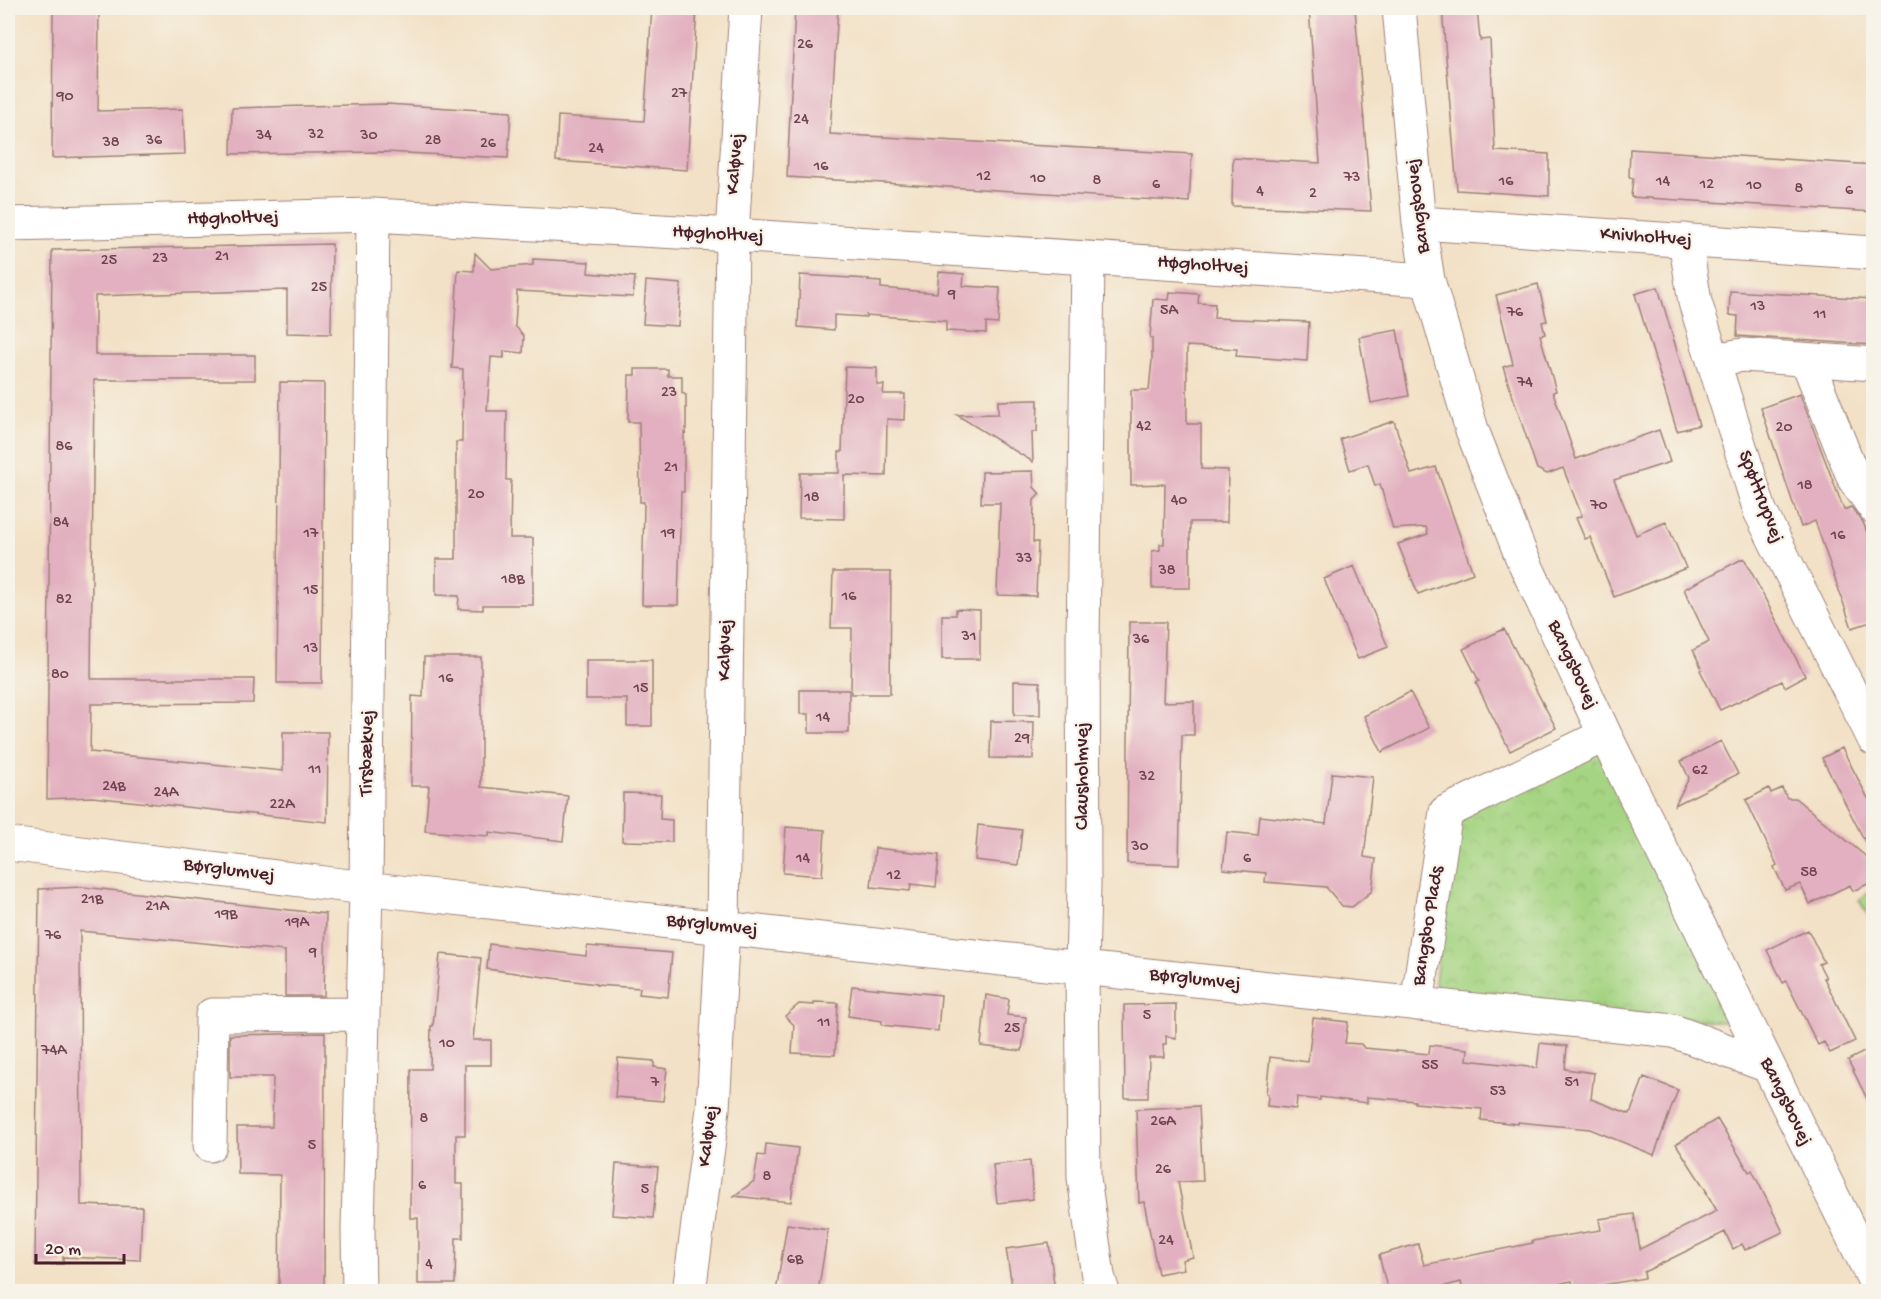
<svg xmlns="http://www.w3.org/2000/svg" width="1881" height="1299" font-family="'Gochi Hand',sans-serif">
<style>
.grass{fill:#a5d482;stroke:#787a56;stroke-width:1.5}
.park{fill:url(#park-crowns);stroke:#787a56;stroke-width:1.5}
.building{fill:#e2b0c0}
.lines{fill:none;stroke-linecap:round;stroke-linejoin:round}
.minor-casing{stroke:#9e8078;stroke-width:35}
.minor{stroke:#fff;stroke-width:33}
.labels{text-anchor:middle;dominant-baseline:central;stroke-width:4.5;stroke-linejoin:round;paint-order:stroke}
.number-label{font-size:16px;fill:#704350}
.street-label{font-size:20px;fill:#4a1f2b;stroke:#f7f3e8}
</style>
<defs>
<pattern id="park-crowns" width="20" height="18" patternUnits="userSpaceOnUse" patternTransform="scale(1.5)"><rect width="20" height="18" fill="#a5d482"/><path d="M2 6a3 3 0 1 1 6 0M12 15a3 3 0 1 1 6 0" fill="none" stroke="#90b670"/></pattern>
</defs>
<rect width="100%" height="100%" fill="#f7f3e8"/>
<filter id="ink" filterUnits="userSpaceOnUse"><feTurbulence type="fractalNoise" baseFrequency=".0167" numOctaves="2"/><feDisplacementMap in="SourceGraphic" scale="12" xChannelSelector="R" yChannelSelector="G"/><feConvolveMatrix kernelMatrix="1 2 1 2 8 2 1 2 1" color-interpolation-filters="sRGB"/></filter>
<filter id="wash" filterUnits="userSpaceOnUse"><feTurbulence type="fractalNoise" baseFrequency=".008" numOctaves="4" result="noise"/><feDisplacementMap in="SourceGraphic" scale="24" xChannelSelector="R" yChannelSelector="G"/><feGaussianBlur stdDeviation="1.35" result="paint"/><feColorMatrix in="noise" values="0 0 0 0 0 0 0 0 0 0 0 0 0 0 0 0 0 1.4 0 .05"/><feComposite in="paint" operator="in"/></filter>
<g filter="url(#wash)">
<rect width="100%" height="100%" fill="#f2e1c6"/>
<!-- grass -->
<path class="grass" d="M1873,889V923L1859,900Z"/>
<!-- park -->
<path class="park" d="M1601,746L1732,1023L1434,992L1453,818Z"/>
<g id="blocks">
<!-- building -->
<path class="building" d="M53,8H99L98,111L183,109L185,154L52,158Z
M652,8H697L687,170L556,161L558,116L644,121Z
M795,8H838L830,134L1192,154L1189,202L787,177Z
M1309,8H1355L1371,211L1232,206L1233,158L1320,163Z
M1442,8H1477L1480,40L1490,39L1495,151L1549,154V196L1457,190Z
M387,104L511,112L508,158L384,152L231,154L232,108Z
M1630,149L1874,165V212L1631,197L1633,178L1629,177Z
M332,244L331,334L287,333V290L95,296V355H255V380H94L91,679H254L253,703L91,704L90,752L283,771V732H328L327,822L92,797L47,799L52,250Z
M475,253L491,269L533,265V259L589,262L588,273L635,277L633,297L517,291L515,326L524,336L523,353L504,351V358L491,357L487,411H507L506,480H511L510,538H533V605H483V610L458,609L459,596L436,595V559H456V442H462L463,369L452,368L458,270L474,271Z
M939,272L964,274L963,286L1000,288L998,324L986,323V333L946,331V321L866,315V317L834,315V330L798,327L800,275L869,279L868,281L881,282V288L937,293Z
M646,281L681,284L678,326L643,324Z
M1538,284L1547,321L1542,322L1545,334L1540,335L1556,391L1553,392L1576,459L1659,430L1670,462L1614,480L1636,535L1666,522L1686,568L1614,597L1590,537L1585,539L1576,518L1582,516L1563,468L1547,474L1537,469L1503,367L1513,364L1496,295Z
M1658,287L1699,425L1677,431L1635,294Z
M1730,291L1874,299V345L1737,336L1738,316L1729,315Z
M1170,292L1199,294L1198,303L1215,304L1214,318L1309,322L1307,361L1236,356L1237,349L1187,346V424H1201V469L1228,470L1227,522H1190V588H1152V551L1160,550V544H1164L1165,484L1131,485V390H1149L1152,360V338H1150L1153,299L1169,300Z
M1397,330L1409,396L1371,403L1359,337Z
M845,367L877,368V385H884L883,394H905L904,420L887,419L886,476L844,475V519L799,518L800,473H839V452H842Z
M635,369H668V376H682V393L686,395V433L684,432V492H681L678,605H642L644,502H640L639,422H628L629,375H635Z
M280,382L324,383L322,683H277Z
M1800,394L1844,510L1851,507L1863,522L1874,551V621L1852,628L1815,521L1801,527L1761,408Z
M1032,400H1038L1037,432H1032L1033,462L957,415L998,414V401Z
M1394,421L1411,474L1436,467L1473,573L1418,594L1398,544L1428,534L1426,527L1393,529L1380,484L1375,486L1368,464L1350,470L1340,439Z
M1033,471L1034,487L1040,494L1034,500L1033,542H1038L1036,596L997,595L1000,503H981L982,472Z
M1744,558L1805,676L1785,687L1782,681L1720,710L1700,670L1702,669L1693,650L1709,642L1684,589Z
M1354,566L1388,647L1358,659L1324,579Z
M833,572H891L890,694H851L852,628H831Z
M956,609L980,610V659H942V615H956Z
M1129,622H1166L1163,702L1194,701V735H1182L1179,865L1127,863Z
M1504,629L1556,728L1510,751L1476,683L1479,681L1463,649Z
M424,657H481V787L568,796L563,841L489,832V836L425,831L429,786H411L412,696L423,697Z
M586,660H652V726H627V699H586Z
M1014,681L1040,682V715H1014Z
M800,690H849V733H809V714H800Z
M1410,692L1429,728L1382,752L1364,716Z
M991,721L1034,722L1033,759L990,758Z
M1721,741L1738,774L1675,805L1689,778L1681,761Z
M1842,748L1874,810V859L1822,758Z
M1332,773L1373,777L1364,857L1376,859L1372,891L1352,907L1342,906L1326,887L1265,882L1266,873L1223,869L1227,832L1258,835L1260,816L1326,824Z
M1769,788L1771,793L1782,788L1787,798H1795L1874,863V881L1853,891L1850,885L1810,904L1800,884L1785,890L1774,867L1777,865L1746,800Z
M623,793L661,794L660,819L672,820V842L622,841Z
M978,825L1022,830L1018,865L975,860Z
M786,827L825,830L822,876L783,873Z
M875,848L939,855L936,887L911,884L910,891L871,887Z
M83,887L326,914L324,996H285V951L80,931L81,1205L142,1207L140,1260L63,1257V1264L35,1265L39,889Z
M1808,930L1824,962L1819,964L1826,978H1824L1855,1041L1830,1053L1824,1042L1818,1045L1786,981L1783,983L1767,950Z
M489,944L586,956L587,946L672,953L668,997L639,994L640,988L596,985V984L487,969Z
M440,954L481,958L473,1040H491V1065H465V1135H456V1184H463V1238H456L455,1284H418V1218H410L411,1069H430L431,1026H433Z
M852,986L941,995L938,1031L882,1025V1021L848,1016Z
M986,995L1009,999L1007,1015L1026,1017L1022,1051L981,1046Z
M814,1002L838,1003L835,1055L792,1053L794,1025L785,1016L799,1004L814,1005Z
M1176,1004V1038L1166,1036V1044H1163L1164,1057H1149L1148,1098H1125L1124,1005Z
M1313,1018L1348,1022L1345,1043L1361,1044L1364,1048L1429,1054L1430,1045L1468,1049L1467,1060L1537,1068L1540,1043L1567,1046L1565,1069L1594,1073L1591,1099L1630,1114L1644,1077L1678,1090L1654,1155L1590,1129L1518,1122V1124L1481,1120L1482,1109L1415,1103V1101L1367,1097V1103L1320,1097V1100L1297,1097L1296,1109L1267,1106L1268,1095L1266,1094L1270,1057L1308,1062Z
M325,1033L324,1292H279L280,1175L238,1174L237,1127H272L273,1077H230V1035Z
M1874,1047V1113L1848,1060Z
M618,1058L654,1061V1067L667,1069L663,1101L615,1097Z
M1199,1106L1203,1181L1178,1182L1193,1257L1182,1260L1184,1269L1158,1274L1144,1202L1139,1203L1136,1109Z
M1717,1119L1749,1172L1752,1170L1783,1232L1745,1250L1742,1244L1733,1249L1725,1232L1644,1272L1645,1278L1573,1290L1572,1281L1520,1292H1463L1461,1282L1423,1292H1388L1379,1255L1418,1244L1424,1265L1533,1243L1532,1241L1601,1230L1599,1219L1634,1214L1640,1249L1717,1211L1706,1192H1707L1676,1144Z
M766,1144L798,1148L791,1202L734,1196L754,1181L758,1155L765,1156Z
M1030,1161L1033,1199L997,1203L993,1165Z
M616,1164L658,1167L653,1218L612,1215Z
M787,1224L828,1230L818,1292H776Z
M1049,1243L1055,1292H1013L1006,1249Z"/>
</g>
</g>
<g filter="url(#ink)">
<use href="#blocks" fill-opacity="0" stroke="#9e8078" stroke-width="1.5"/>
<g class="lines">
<defs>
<path id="minor" d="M1399,8L1419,223L1428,280L1472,430L1521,555L1605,735L1874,1280
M1419,223L1874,253
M8,224L373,215L732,235L1428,280
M1685,240L1695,302L1760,511L1874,739
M1088,259L1083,641L1084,884L1082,968L1084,1178L1098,1276L1103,1292
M1713,360L1743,355L1874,364
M1807,360L1854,479L1874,507
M8,844L382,890L1082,968L1673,1031L1766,1065
M1417,1004L1446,812L1605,735
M210,1145L212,1015L363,1014
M359,1292L358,1230L366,888L373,215
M689,1292L713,1109L723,927L732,235L746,8"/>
</defs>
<!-- minor casing -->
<use href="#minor" class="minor-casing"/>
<!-- minor -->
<use href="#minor" class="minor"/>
</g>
</g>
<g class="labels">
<!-- number labels -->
<g class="number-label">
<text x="805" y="45">26</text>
<text x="679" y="94">27</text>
<text x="65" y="97">90</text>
<text x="801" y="120">24</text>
<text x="316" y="135">32</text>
<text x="264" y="136">34</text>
<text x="369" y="136">30</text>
<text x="154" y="141">36</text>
<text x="433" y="141">28</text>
<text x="111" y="143">38</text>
<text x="488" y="144">26</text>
<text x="596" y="149">24</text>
<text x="821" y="167">16</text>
<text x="984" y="177">12</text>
<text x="1352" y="178">73</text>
<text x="1038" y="179">10</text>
<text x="1097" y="181">8</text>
<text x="1506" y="182">16</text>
<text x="1663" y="182">14</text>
<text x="1156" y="185">6</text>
<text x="1707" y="185">12</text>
<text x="1754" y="186">10</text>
<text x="1799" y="189">8</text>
<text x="1849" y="191">6</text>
<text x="1260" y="192">4</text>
<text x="1313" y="194">2</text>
<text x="222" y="257">21</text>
<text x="160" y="259">23</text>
<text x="109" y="261">25</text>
<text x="319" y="288">25</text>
<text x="952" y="295">9</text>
<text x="1758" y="307">13</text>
<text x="1169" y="311">5A</text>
<text x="1515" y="313">76</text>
<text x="1820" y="315">11</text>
<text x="1525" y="383">74</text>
<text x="669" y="393">23</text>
<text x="856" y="400">20</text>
<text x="1144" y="427">42</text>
<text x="1784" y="428">20</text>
<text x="64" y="447">86</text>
<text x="671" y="468">21</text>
<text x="1805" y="486">18</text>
<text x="476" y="495">20</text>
<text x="812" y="498">18</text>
<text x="1179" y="501">40</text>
<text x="1599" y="506">70</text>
<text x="61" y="523">84</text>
<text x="311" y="534">17</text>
<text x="668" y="534">19</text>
<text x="1838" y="536">16</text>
<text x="1024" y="559">33</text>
<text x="1167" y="571">38</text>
<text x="513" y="580">18B</text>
<text x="311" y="591">15</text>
<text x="849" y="597">16</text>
<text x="64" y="600">82</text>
<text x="969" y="637">31</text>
<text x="1141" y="640">36</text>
<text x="311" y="649">13</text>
<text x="60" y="675">80</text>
<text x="446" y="679">16</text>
<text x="641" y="689">15</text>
<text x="823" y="718">14</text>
<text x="1022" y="739">29</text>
<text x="315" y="770">11</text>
<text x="1700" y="771">62</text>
<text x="1147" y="777">32</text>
<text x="114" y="787">24B</text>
<text x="166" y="793">24A</text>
<text x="282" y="805">22A</text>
<text x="1140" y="847">30</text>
<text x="803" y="859">14</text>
<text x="1247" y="859">6</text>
<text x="1809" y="873">58</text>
<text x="894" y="876">12</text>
<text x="92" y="900">21B</text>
<text x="157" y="907">21A</text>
<text x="226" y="915">19B</text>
<text x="297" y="923">19A</text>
<text x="53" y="936">76</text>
<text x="313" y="953">9</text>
<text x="1147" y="1016">5</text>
<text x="824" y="1023">11</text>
<text x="1012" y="1029">25</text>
<text x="447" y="1044">10</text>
<text x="54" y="1051">74A</text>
<text x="1430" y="1066">55</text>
<text x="655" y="1083">7</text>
<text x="1572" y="1083">51</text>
<text x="1498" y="1092">53</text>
<text x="424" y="1119">8</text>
<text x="1163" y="1122">26A</text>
<text x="312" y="1146">5</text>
<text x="1163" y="1170">26</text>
<text x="767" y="1177">8</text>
<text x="422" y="1186">6</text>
<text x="645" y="1190">5</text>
<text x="1166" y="1241">24</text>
<text x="795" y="1260">6B</text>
<text x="429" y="1265">4</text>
</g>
<!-- street labels -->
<g class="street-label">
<text transform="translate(736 164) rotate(-86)">Kaløvej</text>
<text transform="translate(1419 206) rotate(-97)">Bangsbovej</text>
<text transform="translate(233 219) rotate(-1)">Høgholtvej</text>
<text transform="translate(718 235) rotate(3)">Høgholtvej</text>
<text transform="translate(1646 238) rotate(4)">Knivholtvej</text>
<text transform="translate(1203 266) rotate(4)">Høgholtvej</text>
<text transform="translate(1760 497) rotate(69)">Spøttrupvej</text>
<text transform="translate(726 650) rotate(-89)">Kaløvej</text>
<text transform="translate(1572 665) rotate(65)">Bangsbovej</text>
<text transform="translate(368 753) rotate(-89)">Tirsbækvej</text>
<text transform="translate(1083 776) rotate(-90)">Clausholmvej</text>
<text transform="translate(229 871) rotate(7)">Børglumvej</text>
<text transform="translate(712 926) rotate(6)">Børglumvej</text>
<text transform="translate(1429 926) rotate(-81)">Bangsbo Plads</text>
<text transform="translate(1195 980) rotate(6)">Børglumvej</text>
<text transform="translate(1785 1102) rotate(64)">Bangsbovej</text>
<text transform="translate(709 1136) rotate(-83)">Kaløvej</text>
</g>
</g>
<!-- margin -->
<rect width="1881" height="1299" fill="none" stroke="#f7f3e8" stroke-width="30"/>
<!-- scale -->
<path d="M36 1254v9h88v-9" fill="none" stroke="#4a1f2b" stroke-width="3"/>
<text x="45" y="1254" font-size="18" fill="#4a1f2b" stroke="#f7f3e8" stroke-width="4.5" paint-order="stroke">20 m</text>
</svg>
